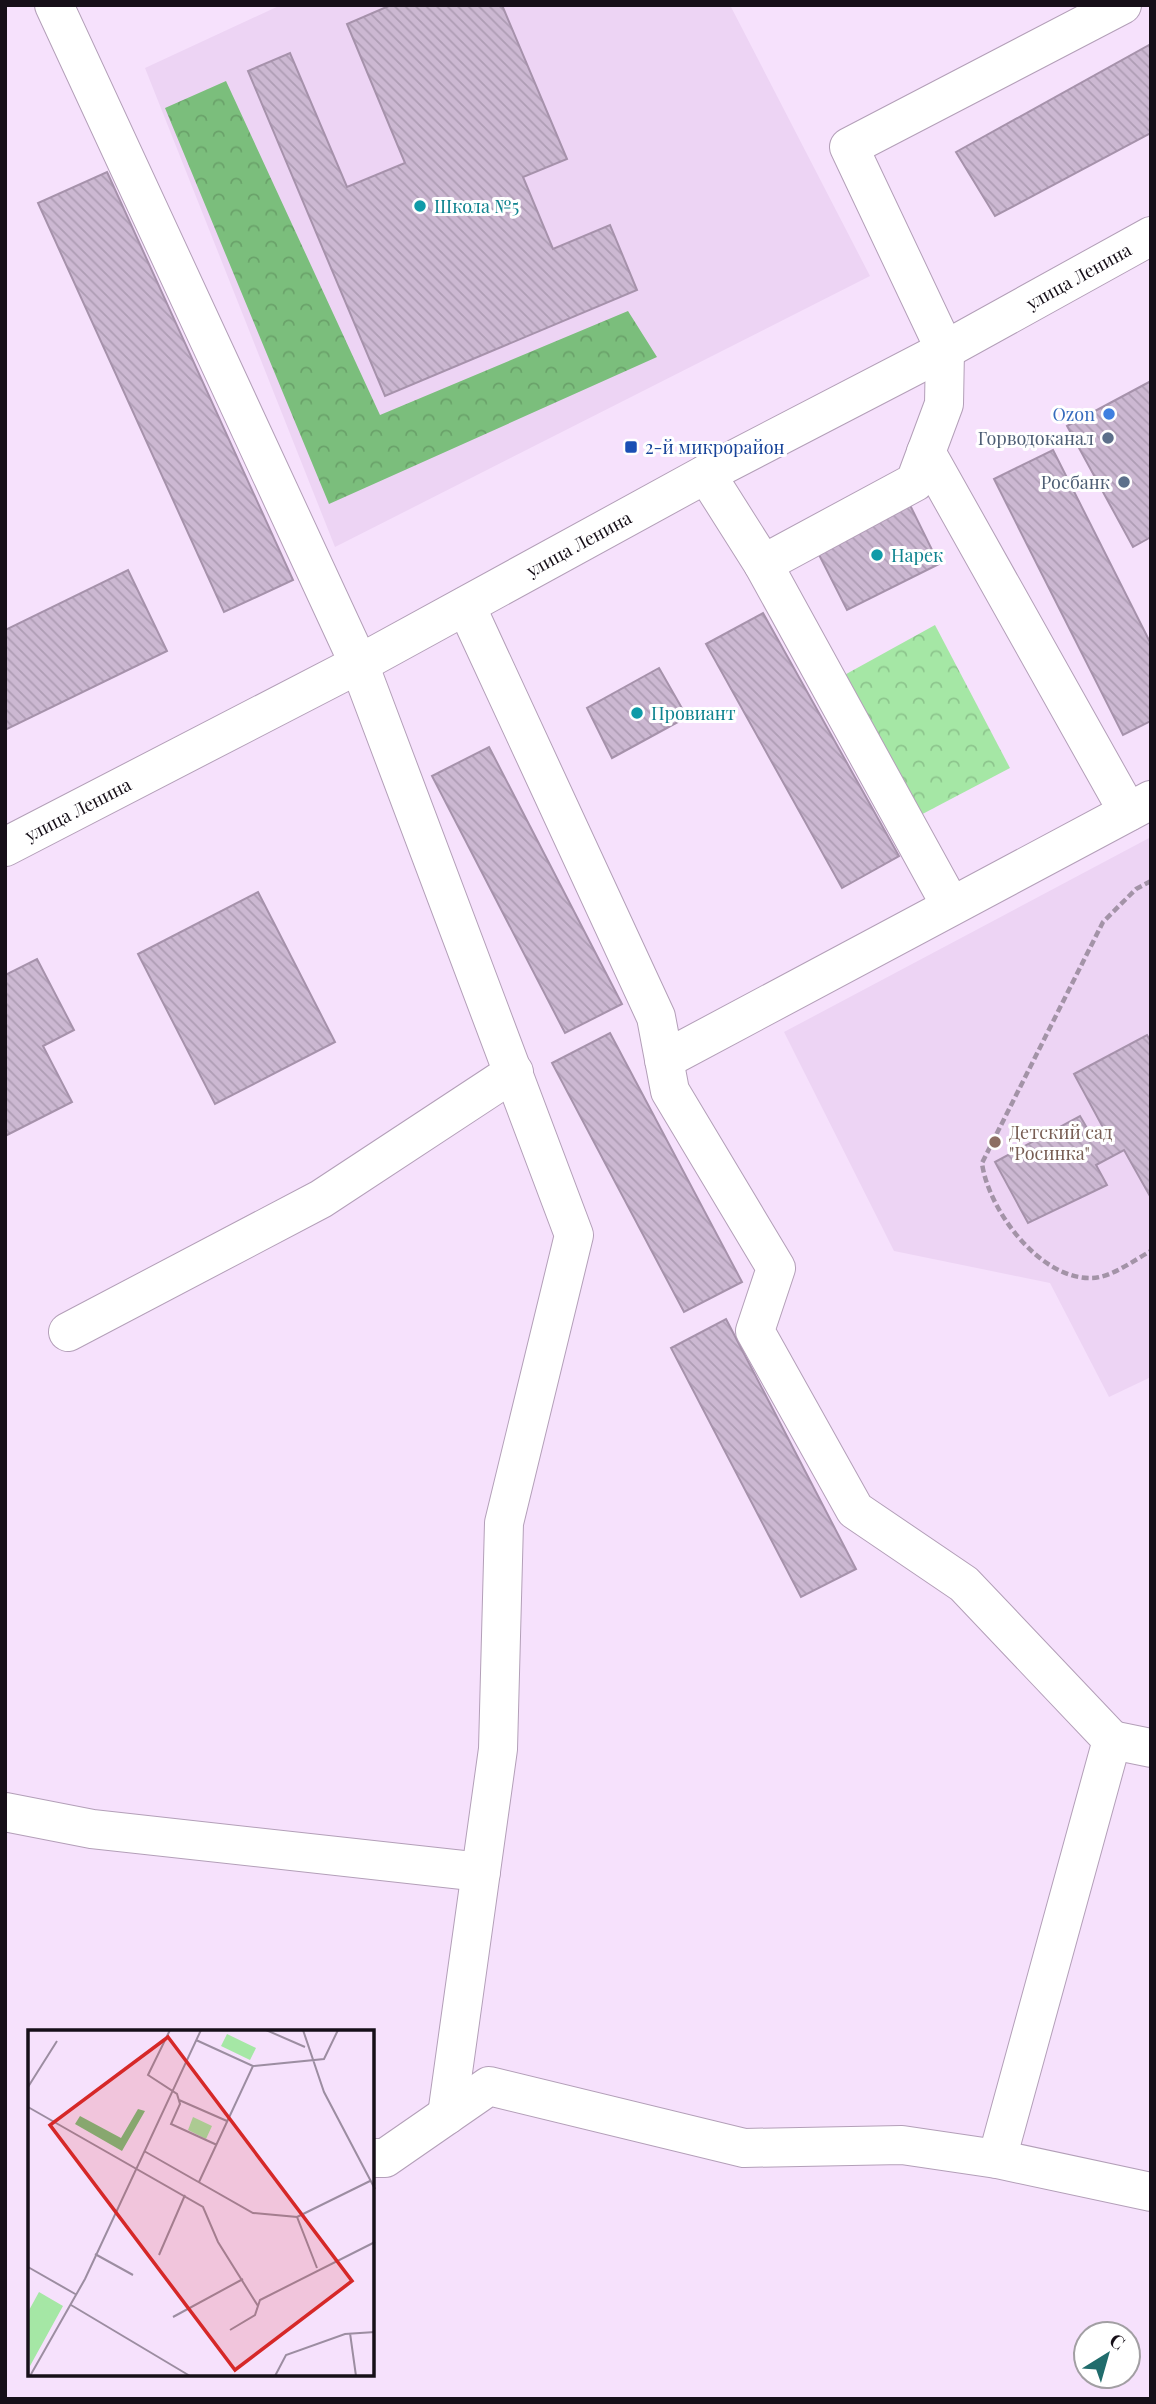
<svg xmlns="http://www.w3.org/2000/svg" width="1156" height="2404" font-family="'Playfair Display',serif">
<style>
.built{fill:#edd4f4}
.forest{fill:url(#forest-crowns)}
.park{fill:url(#park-crowns)}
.building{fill:url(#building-back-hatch);stroke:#a692ab;stroke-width:2}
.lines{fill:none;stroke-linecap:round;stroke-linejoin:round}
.minor-casing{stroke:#b39fb8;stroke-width:40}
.path{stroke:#a393a7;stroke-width:4.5;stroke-dasharray:7 3.5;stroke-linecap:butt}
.minor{stroke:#fff;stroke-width:38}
.culture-dot{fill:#0f9aa8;stroke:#fff;stroke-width:2.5}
.shop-dot{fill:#3f7fe0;stroke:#fff;stroke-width:2.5}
.service-dot{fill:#5c6f8a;stroke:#fff;stroke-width:2.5}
.transit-dot{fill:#1a4fb4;stroke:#fff;stroke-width:2.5}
.education-dot{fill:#8d6e63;stroke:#fff;stroke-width:2.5}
.labels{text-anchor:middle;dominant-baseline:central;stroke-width:6;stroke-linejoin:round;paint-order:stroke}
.culture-label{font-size:18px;fill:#0d838f;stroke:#fff;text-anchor:start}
.street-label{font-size:18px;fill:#160f18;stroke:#fff}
.shop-label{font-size:18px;fill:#366cbe;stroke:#fff;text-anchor:end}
.service-label{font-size:18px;fill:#4e5e75;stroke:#fff;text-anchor:end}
.transit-label{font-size:18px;fill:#164399;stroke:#fff;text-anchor:start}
.education-label{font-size:18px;fill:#785e54;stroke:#fff;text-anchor:start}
.inset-road{fill:none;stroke:#9c8da1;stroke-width:2}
.view{fill:#d62828;fill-opacity:0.15;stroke:#d62828;stroke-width:3.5}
.inset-edge{fill:none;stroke:#160f18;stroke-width:3.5}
</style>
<defs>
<pattern id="forest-crowns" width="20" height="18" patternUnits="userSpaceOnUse" patternTransform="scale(1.75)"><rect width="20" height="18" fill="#7bbe7c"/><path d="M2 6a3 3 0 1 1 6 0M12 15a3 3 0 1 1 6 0" fill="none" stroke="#6aa26a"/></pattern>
<pattern id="park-crowns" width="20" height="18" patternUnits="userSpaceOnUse" patternTransform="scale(1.75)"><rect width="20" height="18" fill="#a5e7a5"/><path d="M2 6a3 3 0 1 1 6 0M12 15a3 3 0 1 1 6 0" fill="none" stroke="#8dc58d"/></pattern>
<pattern id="building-back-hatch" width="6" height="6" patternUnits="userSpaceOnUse" patternTransform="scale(1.75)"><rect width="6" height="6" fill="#ccb8d2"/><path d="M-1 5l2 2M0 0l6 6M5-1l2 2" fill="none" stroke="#ae9db4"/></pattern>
</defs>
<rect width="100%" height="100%" fill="#f6e1fc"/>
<!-- built -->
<path class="built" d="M281,5H730L870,276L335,547L145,68Z
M1151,837V1377L1109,1397L1050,1283L894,1251L784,1032Z"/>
<!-- forest -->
<path class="forest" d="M226,81L380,415L628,311L657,357L329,504L165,108Z"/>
<!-- park -->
<path class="park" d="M935,625L1010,768L913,819L839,678Z"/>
<!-- building -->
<path class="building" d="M391,5H502L567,159L523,177L553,249L610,225L637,290L385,396L248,71L290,53L347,187L405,163L347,24Z
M1151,44V133L995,216L956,152Z
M107,172L293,580L224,612L38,203Z
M1151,381V537L1133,547L1067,426Z
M1053,450L1151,644V721L1123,735L994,479Z
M907,499L939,564L847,610L814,545Z
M128,570L167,651L5,730V630Z
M763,613L899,856L842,888L706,644Z
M659,668L687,717L612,758L587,708Z
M489,747L622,1004L565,1033L432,776Z
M258,892L335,1042L215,1104L138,954Z
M37,959L74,1030L43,1046L72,1102L5,1136V975Z
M610,1033L742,1282L684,1312L552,1063Z
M1147,1035L1151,1042V1198L1124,1150L1096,1165L1107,1185L1028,1223L995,1162L1080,1116L1094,1140L1106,1133L1074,1074Z
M726,1319L856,1569L801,1597L671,1348Z"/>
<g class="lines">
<defs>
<g id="minor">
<path d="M54,5L359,664L574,1235L504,1523L498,1749L447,2115"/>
<path d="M926,452L1128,812"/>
<path d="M706,474L763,564"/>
<path d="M466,606L656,1017L670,1091L776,1268L755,1331L855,1510L964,1584L1112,1740L997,2159"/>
<path id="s1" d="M5,847L359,664L706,474L945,350L1151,236"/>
<path d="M951,906L763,564L915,482L944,404L945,350L849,147L1122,5"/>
<path d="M664,1060L1151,800"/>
<path d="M68,1332L321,1199L514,1072"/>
<path d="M1112,1740L1151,1748"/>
<path d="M5,1812L92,1829L481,1872"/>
<path d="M373,2158H385L489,2086L744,2148L902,2145L997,2159L1151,2192"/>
</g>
</defs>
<!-- minor casing -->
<use href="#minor" class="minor-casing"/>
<!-- path -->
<path class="path" d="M1151,881L1136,889L1103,922L982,1163C988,1209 1039,1279 1091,1278C1111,1278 1134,1260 1151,1251"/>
<!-- minor -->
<use href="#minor" class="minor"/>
</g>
<!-- markers -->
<g class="culture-dot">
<circle cx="420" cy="206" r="7"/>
<circle cx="877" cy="555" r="7"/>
<circle cx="637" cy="713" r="7"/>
</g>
<circle class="shop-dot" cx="1109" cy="414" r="7"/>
<g class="service-dot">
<circle cx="1108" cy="438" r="7"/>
<circle cx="1124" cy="482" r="7"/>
</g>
<rect class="transit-dot" x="624" y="440" width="14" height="14" rx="3.5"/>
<circle class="education-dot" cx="995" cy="1142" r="7"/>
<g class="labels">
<!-- culture labels -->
<g class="culture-label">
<text x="434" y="206">Школа №5</text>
<text x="891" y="555">Нарек</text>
<text x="651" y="713">Провиант</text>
</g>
<!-- street labels -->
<g class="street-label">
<text stroke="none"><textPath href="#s1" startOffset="1216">улица Ленина</textPath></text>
<text stroke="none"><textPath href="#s1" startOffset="649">улица Ленина</textPath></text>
<text stroke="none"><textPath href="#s1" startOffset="82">улица Ленина</textPath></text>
</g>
<!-- shop labels -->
<g class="shop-label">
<text x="1095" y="414">Ozon</text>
</g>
<!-- service labels -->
<g class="service-label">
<text x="1094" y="438">Горводоканал</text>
<text x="1110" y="482">Росбанк</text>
</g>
<!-- transit labels -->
<g class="transit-label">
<text x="645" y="447">2-й микрорайон</text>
</g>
<!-- education labels -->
<g class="education-label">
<text x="1009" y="1132">Детский сад<tspan x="1009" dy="21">"Росинка"</tspan></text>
</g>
</g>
<!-- overview -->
<g transform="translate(28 2030)">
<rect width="346" height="346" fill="#f6e1fc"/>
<path d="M110,79L117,81L94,121L47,94L52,86L93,108Z" fill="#7bbe7c"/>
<path d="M199,4L228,18L222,30L193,16ZM165,87L184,96L178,109L160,100ZM11,262L35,276L2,336L0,282Z" fill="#a5e7a5"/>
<path class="inset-road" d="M142,0L120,45L149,64L152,74L143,94L189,115M238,0L277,17M275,0L296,62L347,159M168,10L225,36L171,152M225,36L296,29L310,0M0,57L29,11M151,70L199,91M0,77L175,177L190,212L230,276M116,121L225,183L269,187L289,238M269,187L342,151M67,224L105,245M131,225L157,165M0,237L49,265M43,275L162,346M145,287L215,249M202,300L227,285L232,270L347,212M322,303L328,346M2,346L57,249L173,0M247,346L258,325L317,304L347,302"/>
<path class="view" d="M140,7L324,251L207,340L22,95Z"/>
<rect width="346" height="346" class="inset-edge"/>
</g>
<!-- border -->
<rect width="1156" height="2404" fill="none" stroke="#160f18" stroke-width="14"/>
<!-- north arrow -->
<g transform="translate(1107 2355) rotate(37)"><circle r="33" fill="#ffffff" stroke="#a29fa3" stroke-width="2"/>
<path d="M0-5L12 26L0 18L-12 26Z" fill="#206c6c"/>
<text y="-10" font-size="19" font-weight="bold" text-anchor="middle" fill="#160f18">С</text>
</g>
</svg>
